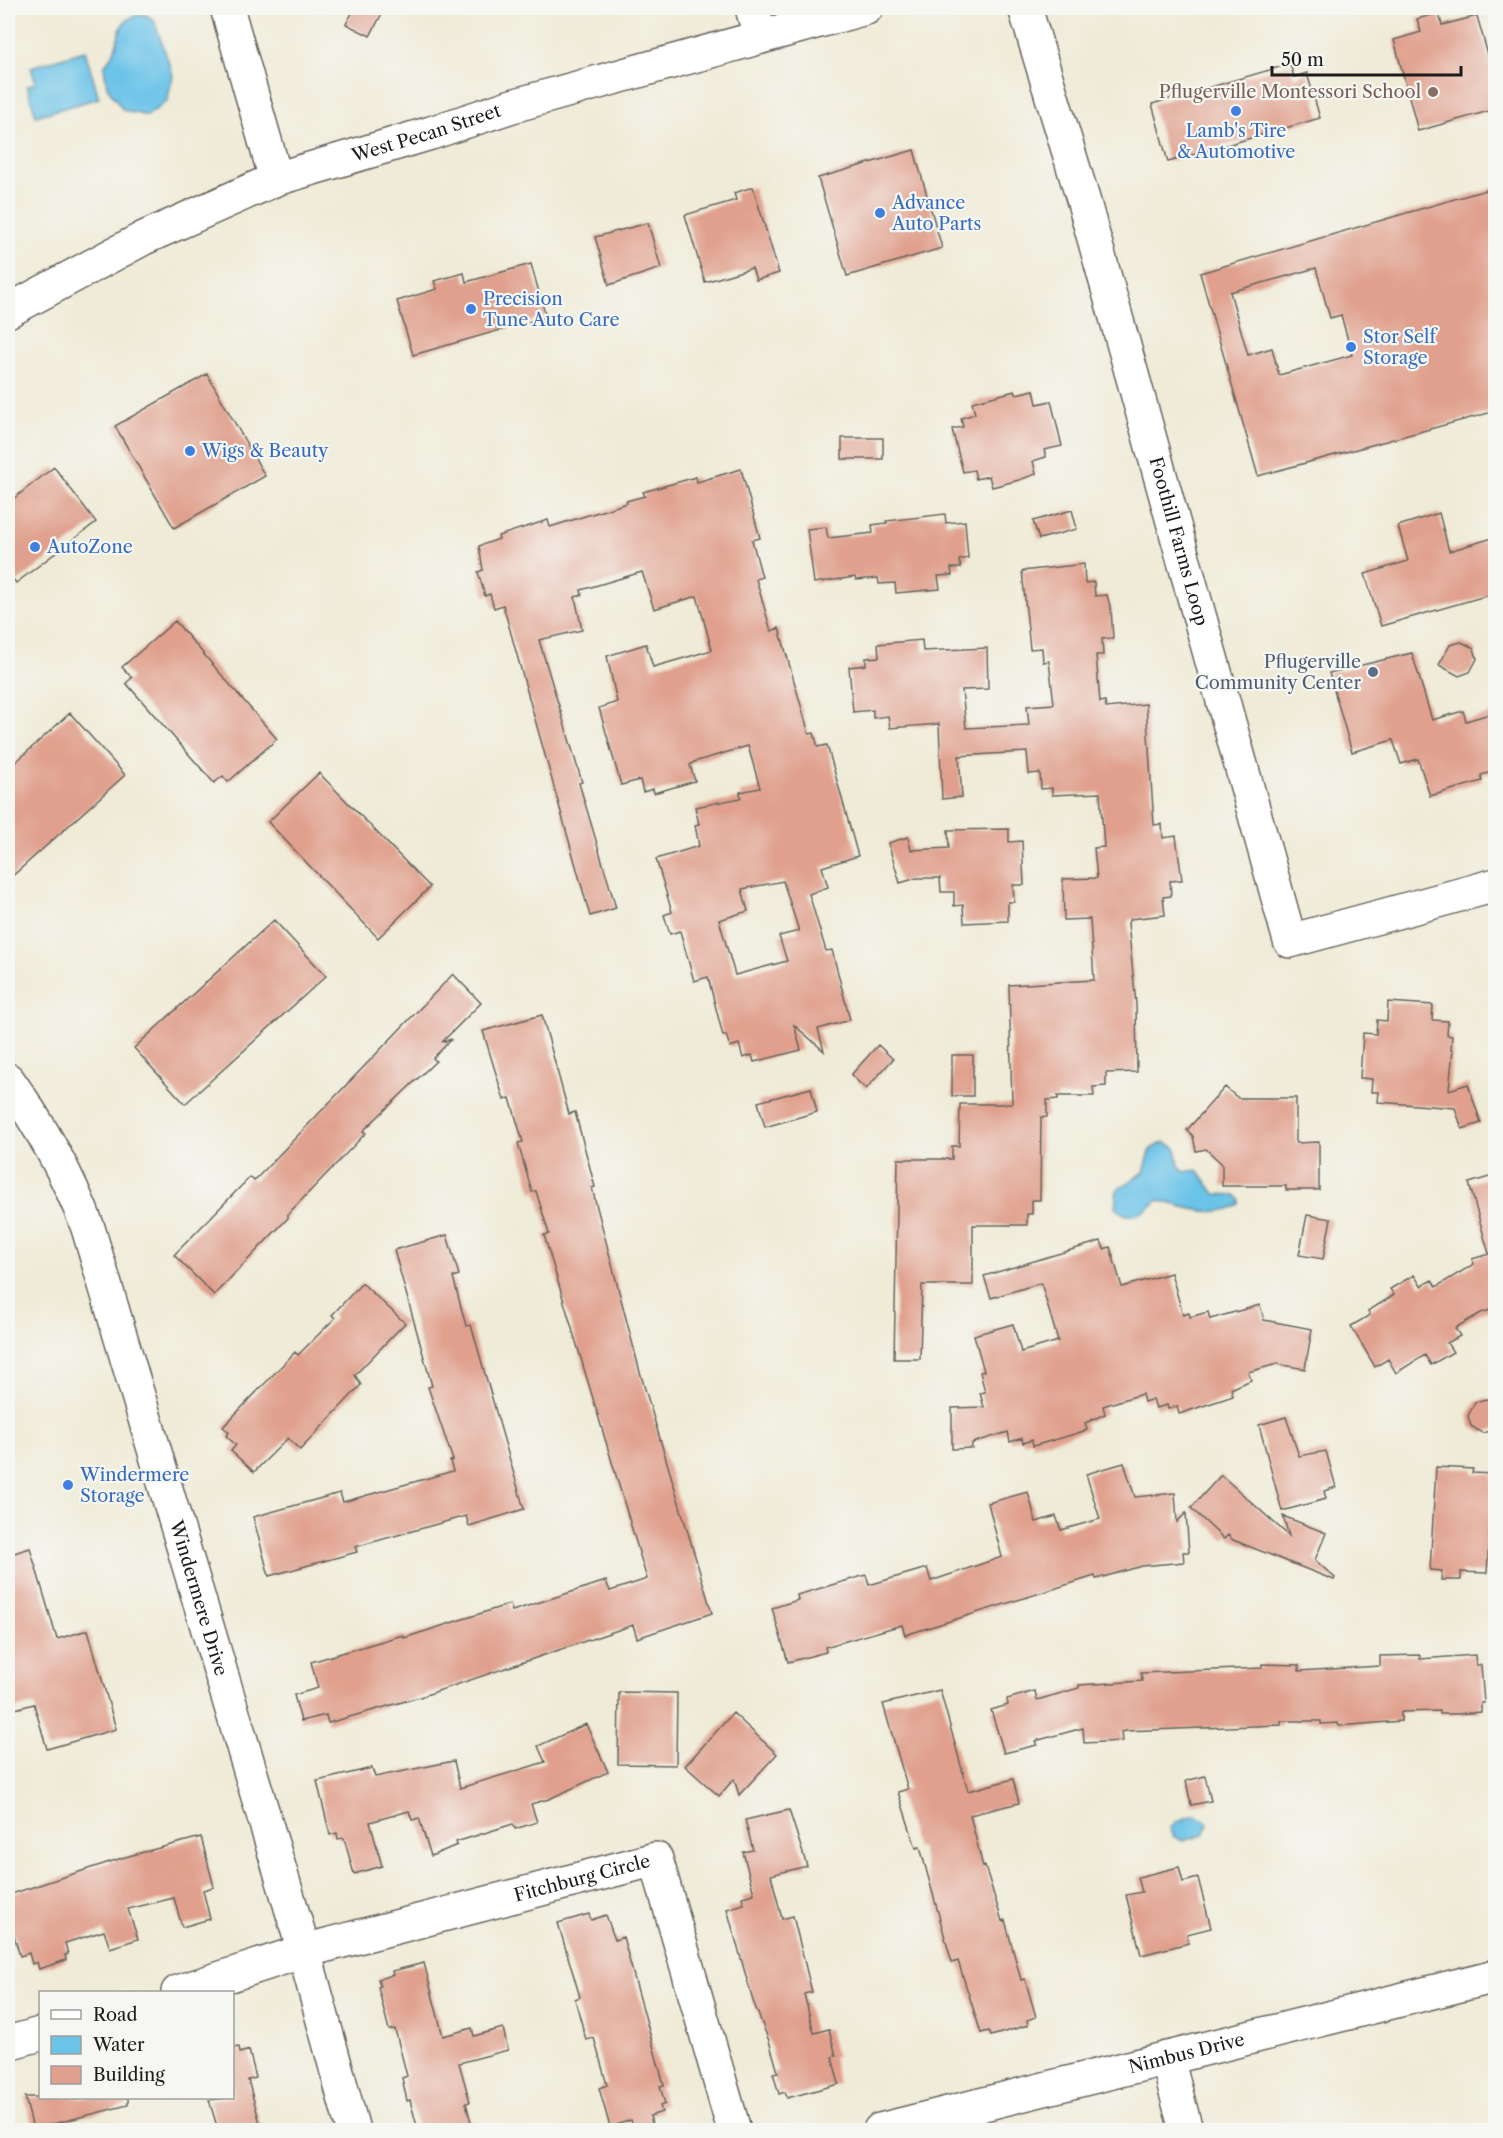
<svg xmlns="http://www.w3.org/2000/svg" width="1503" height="2138" font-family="'Libre Caslon Text',serif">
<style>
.water{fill:#6bc3e8;stroke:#447082;stroke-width:1.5}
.building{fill:#e0a08d;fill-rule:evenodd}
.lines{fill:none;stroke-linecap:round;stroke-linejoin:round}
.minor-casing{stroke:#66645d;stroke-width:36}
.major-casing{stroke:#66645d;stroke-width:36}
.minor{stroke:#fff;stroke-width:33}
.major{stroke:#fff;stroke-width:33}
.education-dot{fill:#8d6e63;stroke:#f6f6f2;stroke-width:2}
.shop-dot{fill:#3f7fe0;stroke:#f6f6f2;stroke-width:2}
.service-dot{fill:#5c6f8a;stroke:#f6f6f2;stroke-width:2}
.labels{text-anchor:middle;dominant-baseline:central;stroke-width:4.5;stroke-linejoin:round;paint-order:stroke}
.education-label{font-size:18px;fill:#785e54;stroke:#f6f6f2;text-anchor:end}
.shop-label{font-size:18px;fill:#366cbe;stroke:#f6f6f2;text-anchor:start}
.street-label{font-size:18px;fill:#1c1c1c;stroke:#f6f6f2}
.service-label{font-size:18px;fill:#4e5e75;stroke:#f6f6f2;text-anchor:end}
</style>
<rect width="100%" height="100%" fill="#f6f6f2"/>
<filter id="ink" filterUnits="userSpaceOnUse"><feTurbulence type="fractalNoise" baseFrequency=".0167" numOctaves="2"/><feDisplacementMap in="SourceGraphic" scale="12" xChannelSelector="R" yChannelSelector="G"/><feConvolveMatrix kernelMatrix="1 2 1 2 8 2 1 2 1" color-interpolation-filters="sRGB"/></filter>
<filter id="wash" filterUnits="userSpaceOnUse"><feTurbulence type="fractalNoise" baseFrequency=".008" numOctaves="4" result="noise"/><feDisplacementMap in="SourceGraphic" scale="24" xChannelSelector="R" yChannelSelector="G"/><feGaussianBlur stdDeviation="1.35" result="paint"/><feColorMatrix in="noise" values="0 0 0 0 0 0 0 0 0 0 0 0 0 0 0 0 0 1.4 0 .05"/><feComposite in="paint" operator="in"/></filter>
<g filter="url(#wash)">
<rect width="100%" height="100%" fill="#efebd7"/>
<!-- water -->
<path class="water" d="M144,14L154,20L173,75L167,101L147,116L123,110L107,87L104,66C108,61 113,55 115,49C122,28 117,19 144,14Z
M85,51L99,98L36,116L27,86L36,83L31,67Z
M1164,1142L1176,1148L1179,1166L1184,1172L1198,1170L1215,1194L1235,1195L1239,1199V1204C1217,1220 1181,1206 1158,1200C1145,1213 1129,1223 1115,1207L1117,1190L1144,1172L1151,1149Z
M1196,1815L1208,1823L1204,1835L1183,1841L1174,1837L1170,1828L1177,1821Z"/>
<g id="blocks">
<!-- building -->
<path class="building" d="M355,8H385L370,36L346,24Z
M1439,13L1442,25L1477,16L1496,83V109L1418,131L1394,40L1421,32L1417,19Z
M1290,64L1294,77L1307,73L1320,118L1168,162L1152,104Z
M914,150L942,248L847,276L818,178Z
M753,187L779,273L756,280L752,268L705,282L685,215L736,200L734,193Z
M1496,187V411L1258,476L1200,273ZM1316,268L1330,318L1341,315L1352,355L1279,375L1272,348L1248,355L1230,292Z
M648,223L661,268L609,285L595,237Z
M531,264L546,317L413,355L397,301L437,289L434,281L464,273L466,282Z
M207,374L265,476L174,528L115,426Z
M1034,390L1037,404L1051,401L1062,446L1044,450L1046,457L1033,461L1036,474L1019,480L992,487L989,476L976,479L974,470L963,472L952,429L963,427L961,418L975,414L972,402L1015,391L1016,394Z
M842,438H883V459H842Z
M54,467L96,522L16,583L8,573V503Z
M741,469L760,538L752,540L762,577L756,579L771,631L779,628L809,734L814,733L818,747L827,745L858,856L822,867L828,887L809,894L826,951L832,950L850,1020L818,1029L824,1051L794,1025L801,1050L754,1062L752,1055L743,1058L739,1044L730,1047L726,1035L723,1036L708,977L694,981L680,931L670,934L664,915L672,912L656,859L699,846L695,825L699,824L695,807L741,798L740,792L760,788L748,746L694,762L690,765L695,781L654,793L653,789L643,792L640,780L621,785L599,708L617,702L607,656L646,644L653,667L712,650L697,596L654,609L642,572L581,590L582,595L575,597L582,630L539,640L582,782L579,783L616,908L590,916L503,605L494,608L490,594L485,596L478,572L483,570L479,546L499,539L498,536L548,520L550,527L627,503L626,501L645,496L643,492L696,477L697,482ZM783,881L799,931L779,936L787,961L735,975L719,920L748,911L742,889Z
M1072,510L1077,529L1039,539L1033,521Z
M1439,513L1449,551L1496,537V593L1381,626L1365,574L1408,561L1398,526Z
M945,514L946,523L965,521L968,558L959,560L961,568H951L952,575L938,576L940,589L896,593L895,583L879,584L878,578L856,580L855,577L814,583L807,529L826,527L828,538L873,533L872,525L887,523L886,521Z
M1084,564L1085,583L1094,582L1095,596L1107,595L1111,609L1113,638L1102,639L1103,655H1096L1100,702L1105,701L1106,708L1146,704L1154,825L1162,824L1163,838L1176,836L1182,880L1170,881L1171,896L1163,897L1165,915L1130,919L1128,923L1136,1004L1137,1072L1106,1073V1086L1093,1087L1094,1096H1058V1099L1047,1100V1117H1041L1040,1200H1032V1214H1027V1225H973V1285H922L920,1359H894L898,1159H952V1146H959L960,1104H1012L1009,985L1094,980L1090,919L1064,920L1063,879L1097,878L1094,848L1104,847L1100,793L1052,795V788L1041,789L1040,773L1029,774L1027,752L959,756L962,797L942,799L939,724L890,728L888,716L873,718V710L853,712L849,667L866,665V658L879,657L878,644L922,640L923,651L987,648L988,689L962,690L966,728L1029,725L1027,706L1054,704L1049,661L1043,662L1042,648L1030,649L1022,571Z
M175,621L277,739L228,782L223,776L214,783L126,683L132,678L122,667Z
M1461,642L1474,648L1477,659L1470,672L1459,676L1439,665L1450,645Z
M1412,653L1432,720L1463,711L1466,721L1496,712V771L1481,775L1482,781L1430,796L1418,759L1401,764L1393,740L1352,752L1329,673Z
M70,713L125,775L8,880V769Z
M319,773L430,887L378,938L268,822Z
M1009,829V842L1022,841L1024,885H1013L1014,902H1008V921L964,923L963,905L954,906V892H941L940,878H917L900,883L888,843L908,837L911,850L949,848L948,830Z
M274,920L326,976L185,1104L134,1048Z
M453,974L481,1003L442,1042L452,1039L433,1058L436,1061L363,1131L366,1133L288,1214V1218L214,1295L174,1255L250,1177L254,1181Z
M1388,1002L1433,1005L1432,1020L1448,1021L1447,1035L1452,1036L1451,1050H1453L1449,1090L1468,1084L1481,1123L1462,1129L1455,1108L1378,1102L1379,1092H1371L1372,1079L1360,1078L1363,1033L1376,1034L1377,1020L1387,1021Z
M542,1015L569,1114L575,1112L595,1187L592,1188L640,1372L712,1613L637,1638L633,1625L420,1697L328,1723L326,1715L301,1721L294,1695L318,1688L311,1662L403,1635L404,1638L510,1604L512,1611L606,1581L610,1591L647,1579L544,1235L549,1234L536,1191L532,1192L518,1143L523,1142L510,1098L504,1100L483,1031Z
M878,1045L893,1059L866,1089L851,1075Z
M952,1055H973V1096H952Z
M1225,1087L1238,1098H1296V1143L1319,1142V1190H1286V1186H1222V1164L1206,1149L1196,1151L1193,1136L1187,1130Z
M811,1088L817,1112L765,1127L758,1102Z
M1496,1175V1308L1481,1313L1455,1328L1460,1336L1447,1343L1453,1352L1431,1365L1425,1355L1396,1373L1388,1359L1375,1367L1351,1326L1370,1315L1368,1311L1394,1295L1390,1289L1414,1275L1421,1286L1432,1280L1436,1287L1474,1264L1472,1259L1489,1254L1469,1183Z
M1307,1215L1331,1219L1323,1259L1299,1255Z
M447,1235L459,1275L453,1277L466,1326L471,1325L524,1509L469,1526L466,1516L355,1547L357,1552L269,1576L253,1517L340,1493L343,1502L453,1471L450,1461L453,1460L428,1387L432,1386L394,1250Z
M1101,1241L1104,1249L1110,1247L1122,1287L1171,1273L1183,1315L1189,1313L1190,1317L1208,1312L1210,1319L1260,1305L1264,1320L1312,1329L1305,1369L1277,1364L1248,1372L1251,1380L1231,1389L1233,1396L1179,1414L1177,1406L1168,1409L1167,1405L1156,1408L1153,1399L1144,1402L1142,1394L1103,1406L1105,1414L1085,1423L1087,1430L1068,1436L1033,1446L1032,1440L1023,1443L1022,1438L1010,1442L1008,1432L972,1443V1448L952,1449V1408L984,1407L980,1393L985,1392L980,1372L984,1371L974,1335L1013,1324L1021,1352L1058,1341L1041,1283L991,1298L984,1276Z
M362,1283L405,1323L355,1375L361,1385L300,1450L288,1438L254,1472L231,1451L236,1445L226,1436L229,1432L223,1427L295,1352L298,1355L335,1318L332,1315Z
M1486,1399L1496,1402V1430L1482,1433L1471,1426L1468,1416L1475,1402Z
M1286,1417L1299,1456L1326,1451L1336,1487L1324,1491L1326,1499L1282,1511L1259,1425Z
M1124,1463L1135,1497L1175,1493L1177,1522L1186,1513L1189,1552H1183L1184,1562L1142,1566L1096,1579L1095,1576L905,1635L902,1625L825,1647L826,1652L788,1662L772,1608L798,1600L797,1595L866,1575L869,1585L927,1568L931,1581L1002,1557L988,1503L1028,1492L1036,1522L1056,1516L1061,1530L1100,1519L1086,1474Z
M1436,1467L1473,1469L1472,1473L1493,1474L1487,1573L1461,1572V1580H1441L1442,1571L1430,1570Z
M1221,1475L1289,1536L1283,1516L1326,1533L1315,1560L1335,1578L1334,1580L1233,1540L1228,1535L1224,1539L1191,1508Z
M30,1548L57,1639L88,1630L116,1729L47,1749L34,1704L8,1711V1555Z
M1420,1655V1659L1475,1655L1476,1665H1481L1484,1703H1481V1712L1457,1714H1440V1711L1401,1712V1721L1339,1726L1338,1723L1321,1724V1721H1281V1725L1125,1731L1121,1732L1122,1741L1084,1743L1083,1728L1035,1741L1037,1745L1004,1753L991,1710L1008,1705L1007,1699L1035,1691L1037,1700L1079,1688V1685L1142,1681L1141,1673L1262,1668V1664L1299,1665V1671L1380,1666V1656Z
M940,1690L968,1791L1013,1779L1019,1803L970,1815L983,1867L985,1866L1002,1921L1005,1920L1021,1980L1025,1979L1036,2017L1027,2020L1028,2025L991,2036L989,2031L981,2033L958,1961L952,1963L920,1847L916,1848L898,1792L908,1789L883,1704Z
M619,1692L677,1693L676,1765L618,1764Z
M733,1713L777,1754L739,1795L734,1779L719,1796L685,1766Z
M586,1724L608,1772L549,1799L531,1804L537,1822L515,1829L513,1824L456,1842L457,1845L431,1856L419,1818L412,1820L409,1811L370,1822L382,1866L354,1874L344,1838L338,1839L337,1833L330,1835L317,1781L372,1768L375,1777L454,1761L460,1788L545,1762L538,1746Z
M1205,1776L1211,1801L1191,1805L1186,1781Z
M789,1810L807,1866L771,1875L782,1919L793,1916L812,1992L804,1994L814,2033L829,2029L836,2056L832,2057L839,2084L787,2098L785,2092L779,2094L773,2073L778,2072L769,2041L753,2001L727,1909L744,1904L742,1897L754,1894L743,1852L753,1850L745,1820Z
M201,1837L214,1887L203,1890L210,1919L182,1927L174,1898L128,1909L138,1939L110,1948L104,1931L65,1943L68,1954L65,1955L66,1960L39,1969L37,1962L32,1964L29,1953L20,1956L8,1915V1895L125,1857Z
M1179,1867L1183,1882L1198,1878L1211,1928L1187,1934L1189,1943L1141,1955L1126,1895L1142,1892L1138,1877Z
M589,1914L591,1920L606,1915L615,1940L623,1937L664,2085L660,2086L665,2104L660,2106L662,2112L650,2116L653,2127L640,2130H634L631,2120L610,2127L599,2088L607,2085L594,2038L586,2040L575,1999L580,1997L558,1923Z
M424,1963L443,2036L472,2028L474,2036L503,2028L508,2050L459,2063L470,2102L466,2103L473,2130H418L410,2100L407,2101L402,2078L407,2076L395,2029L389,2030L378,1987L380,1986L378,1979L393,1975L392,1971Z
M239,2047L240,2053L249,2050L256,2078L248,2080L262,2130H218L209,2100L232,2097V2048Z
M25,2097H128V2105L33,2129Z"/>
</g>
</g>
<g filter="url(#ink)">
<use href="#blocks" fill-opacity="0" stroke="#66645d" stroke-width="1.5"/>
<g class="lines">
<defs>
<g id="minor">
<path d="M227,8L276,179"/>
<path d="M752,8L760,36"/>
<path id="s1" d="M1025,8L1083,199L1290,941L1496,885"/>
<path id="s2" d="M8,1080C41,1126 68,1175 88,1228L304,1951L353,2130"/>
<path id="s3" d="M178,1992L304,1951L656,1859L734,2130"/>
<path d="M8,2043L40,2034"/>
<path d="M1167,2058L1186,2130"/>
<path id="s4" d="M880,2130L1496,1976"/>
</g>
<g id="major">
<path id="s5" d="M8,311L144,238L276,179L431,133L512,106L866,8"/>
</g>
</defs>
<!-- minor casing -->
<use href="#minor" class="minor-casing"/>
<!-- major casing -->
<use href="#major" class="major-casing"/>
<!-- minor -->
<use href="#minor" class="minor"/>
<!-- major -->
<use href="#major" class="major"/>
</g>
</g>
<!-- markers -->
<circle class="education-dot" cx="1433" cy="92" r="6"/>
<g class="shop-dot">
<circle cx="1236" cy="111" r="6"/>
<circle cx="880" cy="213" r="6"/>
<circle cx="471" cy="309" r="6"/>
<circle cx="1351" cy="347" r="6"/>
<circle cx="190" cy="451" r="6"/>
<circle cx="35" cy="547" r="6"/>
<circle cx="68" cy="1485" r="6"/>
</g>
<circle class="service-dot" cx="1373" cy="672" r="6"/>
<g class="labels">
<!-- education labels -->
<g class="education-label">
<text x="1421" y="92">Pflugerville Montessori School</text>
</g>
<!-- shop labels -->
<g class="shop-label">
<text x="1236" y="131" text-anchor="middle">Lamb's Tire<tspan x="1236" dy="21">&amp; Automotive</tspan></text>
<text x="892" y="203">Advance<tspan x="892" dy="21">Auto Parts</tspan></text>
<text x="483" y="299">Precision<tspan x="483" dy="21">Tune Auto Care</tspan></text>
<text x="1363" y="337">Stor Self<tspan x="1363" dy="21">Storage</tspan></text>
<text x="202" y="451">Wigs &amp; Beauty</text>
<text x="47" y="547">AutoZone</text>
<text x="80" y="1475">Windermere<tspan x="80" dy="21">Storage</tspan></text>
</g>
<!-- street labels -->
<g class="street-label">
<text stroke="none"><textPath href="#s5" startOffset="456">West Pecan Street</textPath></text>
<text stroke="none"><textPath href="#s1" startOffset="555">Foothill Farms Loop</textPath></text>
<text stroke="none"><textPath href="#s2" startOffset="555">Windermere Drive</textPath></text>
<text stroke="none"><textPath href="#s3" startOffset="420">Fitchburg Circle</textPath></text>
<text stroke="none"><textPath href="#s4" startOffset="316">Nimbus Drive</textPath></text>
</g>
<!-- service labels -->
<g class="service-label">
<text x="1361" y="662">Pflugerville<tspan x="1361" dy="21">Community Center</tspan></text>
</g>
</g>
<!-- margin -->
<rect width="1503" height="2138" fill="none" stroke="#f6f6f2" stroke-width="30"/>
<!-- legend -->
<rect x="39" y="1991" width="195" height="108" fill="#f6f6f2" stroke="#9f9f9c" stroke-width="1.5"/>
<rect x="51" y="2010" width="30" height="9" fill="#ffffff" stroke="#9f9f9c" stroke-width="1.5"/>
<text x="93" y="2021" font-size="18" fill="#1c1c1c">Road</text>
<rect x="51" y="2036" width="30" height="18" fill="#6bc3e8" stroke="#9f9f9c" stroke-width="1.5"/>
<text x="93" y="2051" font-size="18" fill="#1c1c1c">Water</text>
<rect x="51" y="2066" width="30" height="18" fill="#e0a08d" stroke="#9f9f9c" stroke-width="1.5"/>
<text x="93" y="2081" font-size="18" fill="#1c1c1c">Building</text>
<!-- scale -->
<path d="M1272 66v9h189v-9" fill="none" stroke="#1c1c1c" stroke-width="3"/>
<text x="1281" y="66" font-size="18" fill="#1c1c1c" stroke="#f6f6f2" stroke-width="4.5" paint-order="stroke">50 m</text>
</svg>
